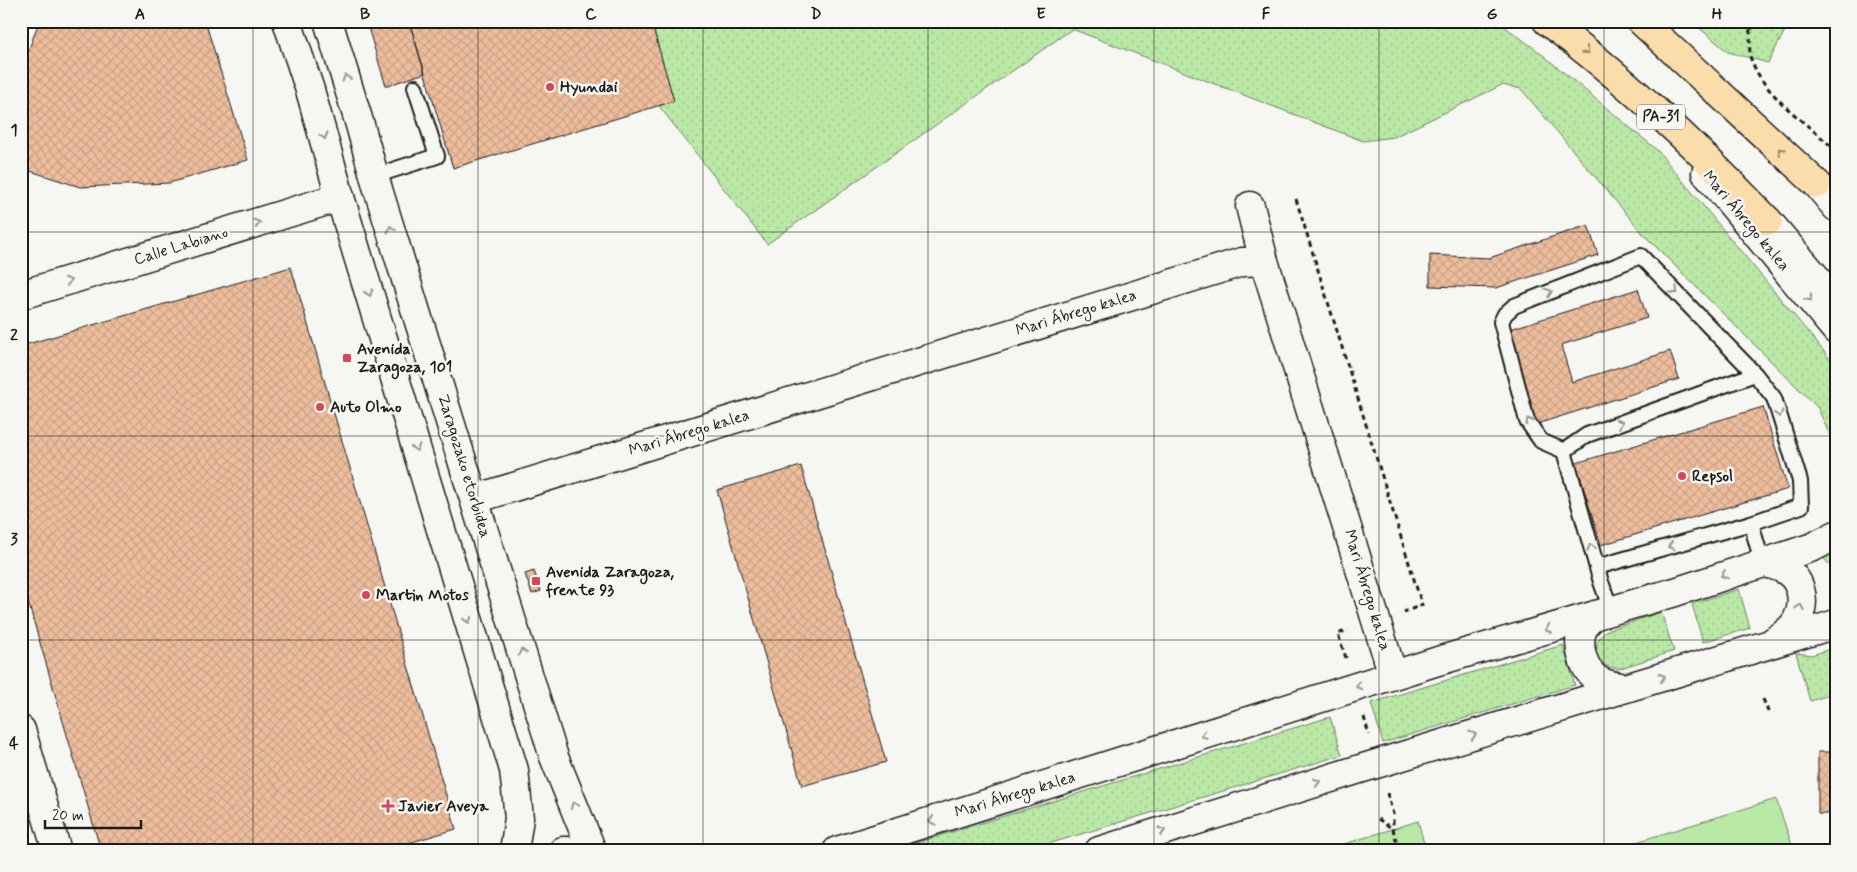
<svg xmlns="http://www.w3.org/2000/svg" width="1857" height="872" font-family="Mynerve,sans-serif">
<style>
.grass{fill:url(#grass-dots);stroke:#6b8261}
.park{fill:#bae8a6;stroke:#6b8261}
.building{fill:url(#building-cross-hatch);stroke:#1c1c1c}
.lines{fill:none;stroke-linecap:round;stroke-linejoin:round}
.service-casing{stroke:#1c1c1c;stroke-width:18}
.minor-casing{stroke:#1c1c1c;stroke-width:31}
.secondary-casing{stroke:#1c1c1c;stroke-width:31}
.trunk-casing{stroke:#1c1c1c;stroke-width:31}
.path{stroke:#1c1c1c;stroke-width:3;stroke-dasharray:5 4;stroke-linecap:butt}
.service{stroke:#f6f6f2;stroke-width:14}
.minor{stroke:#f6f6f2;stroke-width:28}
.secondary{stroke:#f6f6f2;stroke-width:28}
.trunk{stroke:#fbddab;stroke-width:28}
.oneway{stroke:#97866b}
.oneway2{stroke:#949492}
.grid{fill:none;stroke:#1c1c1c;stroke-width:1;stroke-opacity:0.55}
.poi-dot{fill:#d1495b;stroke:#f6f6f2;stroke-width:2}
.labels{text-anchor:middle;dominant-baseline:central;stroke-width:5;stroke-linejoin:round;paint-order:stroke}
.shield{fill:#f6f6f2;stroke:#5d5d5c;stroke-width:1}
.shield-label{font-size:15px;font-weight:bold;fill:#1c1c1c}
.poi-label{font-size:16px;font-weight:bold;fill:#1c1c1c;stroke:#f6f6f2;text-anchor:start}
.street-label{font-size:16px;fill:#1c1c1c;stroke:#f6f6f2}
.neatline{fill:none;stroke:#1c1c1c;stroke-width:2}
.grid-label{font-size:16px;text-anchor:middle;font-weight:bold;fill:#1c1c1c}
</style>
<defs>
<pattern id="grass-dots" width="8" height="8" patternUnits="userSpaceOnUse" patternTransform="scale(1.25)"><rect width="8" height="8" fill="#bae8a6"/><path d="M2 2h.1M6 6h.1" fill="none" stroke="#9fc68e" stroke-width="1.8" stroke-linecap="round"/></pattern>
<pattern id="building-cross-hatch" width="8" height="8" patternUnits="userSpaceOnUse" patternTransform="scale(1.25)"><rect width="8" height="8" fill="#edbd9d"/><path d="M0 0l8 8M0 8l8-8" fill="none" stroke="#cba287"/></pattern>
</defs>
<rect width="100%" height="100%" fill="#f6f6f2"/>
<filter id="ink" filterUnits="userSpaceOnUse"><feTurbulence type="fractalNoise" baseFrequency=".02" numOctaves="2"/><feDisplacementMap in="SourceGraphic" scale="10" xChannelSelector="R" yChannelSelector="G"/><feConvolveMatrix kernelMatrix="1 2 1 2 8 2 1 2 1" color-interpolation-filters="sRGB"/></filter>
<g filter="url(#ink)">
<!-- grass -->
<path class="grass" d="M651,21H1497L1538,51L1657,150L1836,366V450L1818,408L1645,236L1521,89L1502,85L1394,137L1363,141L1072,29L767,244L659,106L674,101Z
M1691,21H1790L1768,63L1728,52Z
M1836,549V579L1832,568L1820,554Z
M1739,589L1750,628L1703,642L1692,604Z
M1661,612L1674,651L1618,669L1604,665L1596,654L1597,642L1605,631Z
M1563,645L1575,685L1383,743L1371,703Z
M1836,647V693L1810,701L1796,653L1812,655Z
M1330,717L1342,755L1025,851H889Z"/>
<!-- park -->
<path class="park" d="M1776,799L1794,851H1607Z
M1418,821L1426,851H1322Z"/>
<!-- building -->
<path class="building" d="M39,21H205L248,160L169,183L80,187L21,168V72Z
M366,21H409L425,73L386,86Z
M409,21H651L674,101L453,168Z
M1588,225L1598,255L1496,288L1430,286V255L1489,258Z
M291,267L456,829L381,851H101L21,578V346Z
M1638,289L1647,318L1561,345L1572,382L1670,351L1679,379L1537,424L1507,330Z
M1763,407L1788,489L1601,545L1576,463Z
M801,466L886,762L802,786L717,490Z
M534,571L541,591L532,594L525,574Z
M1818,752H1836V814H1818Z"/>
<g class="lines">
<defs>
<path id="service" d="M374,176L437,156L415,87
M1564,451L1541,441L1527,421L1501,322L1505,314L1514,306L1641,256L1755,374L1774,398L1800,481L1801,506L1751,523L1762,562
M1597,567L1751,523
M1611,610L1601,582L1564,451L1587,435L1755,374"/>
<path id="minor" d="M1706,173L1836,330
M1250,206L1264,261
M21,295L340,197
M475,499L1242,262L1264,261L1393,675
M1762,562C1768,564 1775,565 1781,568C1801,576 1807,601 1797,620C1792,630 1783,635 1774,641
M1595,615C1591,619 1586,622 1584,627C1575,643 1583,670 1598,680C1606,685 1616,686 1625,688
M21,730L57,851
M837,851L1438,661L1675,592L1813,547L1836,535
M1099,851L1363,768L1836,624"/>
<path id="secondary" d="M287,21L310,90L340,197L514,770L519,818L514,851
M328,21L360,125L377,186L554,757L592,851
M1817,184L1836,207
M1768,221L1836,301
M563,851H567"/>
<path id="trunk" d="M1547,21C1627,80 1700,150 1768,221
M1641,21L1817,184"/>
</defs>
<!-- service casing -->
<use href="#service" class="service-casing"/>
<!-- minor casing -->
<use href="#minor" class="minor-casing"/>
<!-- secondary casing -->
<use href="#secondary" class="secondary-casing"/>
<!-- trunk casing -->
<use href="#trunk" class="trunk-casing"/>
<!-- path -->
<path class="path" d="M1746,21C1755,35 1746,49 1752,62C1768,100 1808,123 1836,151
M1751,29L1761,21
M1296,199L1422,605L1404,612
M1346,658L1338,634L1348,630
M1763,699L1769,714
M1364,717L1369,735
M1387,793L1393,814V829L1399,851
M1378,819L1393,829"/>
<!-- service -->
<use href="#service" class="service"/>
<!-- minor -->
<use href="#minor" class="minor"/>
<!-- secondary -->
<use href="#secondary" class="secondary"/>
<!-- trunk -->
<use href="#trunk" class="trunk"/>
</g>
<!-- one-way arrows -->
<defs><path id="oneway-chevron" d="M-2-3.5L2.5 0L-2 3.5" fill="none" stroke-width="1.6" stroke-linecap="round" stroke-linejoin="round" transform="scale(1.25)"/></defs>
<g class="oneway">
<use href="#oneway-chevron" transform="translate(1586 51) rotate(39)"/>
<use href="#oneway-chevron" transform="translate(1781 151) rotate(-137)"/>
</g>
<g class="oneway2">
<use href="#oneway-chevron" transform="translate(346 78) rotate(-107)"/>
<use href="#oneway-chevron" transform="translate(324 136) rotate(74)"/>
<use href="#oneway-chevron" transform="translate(257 223) rotate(-17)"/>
<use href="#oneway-chevron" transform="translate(391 229) rotate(-107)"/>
<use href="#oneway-chevron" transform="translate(68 281) rotate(-17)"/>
<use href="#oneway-chevron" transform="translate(1675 291) rotate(46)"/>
<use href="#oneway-chevron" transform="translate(1549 292) rotate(-21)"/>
<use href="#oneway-chevron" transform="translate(369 293) rotate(73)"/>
<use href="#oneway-chevron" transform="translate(1809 298) rotate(51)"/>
<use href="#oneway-chevron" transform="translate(1779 414) rotate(73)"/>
<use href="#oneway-chevron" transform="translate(1529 421) rotate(-117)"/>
<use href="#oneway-chevron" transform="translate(1620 423) rotate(-20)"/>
<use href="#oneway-chevron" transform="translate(416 448) rotate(73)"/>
<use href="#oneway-chevron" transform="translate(1671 546) rotate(164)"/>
<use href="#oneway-chevron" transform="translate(1591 547) rotate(-106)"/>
<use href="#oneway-chevron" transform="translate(1724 575) rotate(161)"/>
<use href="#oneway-chevron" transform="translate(1800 607) rotate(-77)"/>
<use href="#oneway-chevron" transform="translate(468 620) rotate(73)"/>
<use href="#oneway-chevron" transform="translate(1548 629) rotate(164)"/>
<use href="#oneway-chevron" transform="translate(522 652) rotate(-107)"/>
<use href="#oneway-chevron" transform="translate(1662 677) rotate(-17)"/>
<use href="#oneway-chevron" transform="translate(1359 686) rotate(162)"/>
<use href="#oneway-chevron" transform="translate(1204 735) rotate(162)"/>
<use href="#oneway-chevron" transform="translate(1473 735) rotate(-17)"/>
<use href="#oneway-chevron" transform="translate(1317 782) rotate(-17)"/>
<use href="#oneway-chevron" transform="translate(574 805) rotate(-112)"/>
<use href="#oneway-chevron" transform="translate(932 821) rotate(163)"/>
<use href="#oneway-chevron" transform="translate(1162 831) rotate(-17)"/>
</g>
</g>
<!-- grid -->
<path class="grid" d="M253,21V851M478,21V851M703,21V851M928,21V851M1154,21V851M1379,21V851M1604,21V851M21,232H1836M21,436H1836M21,640H1836"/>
<!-- markers -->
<g class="poi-dot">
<circle cx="550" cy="87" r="5"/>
<rect x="342" y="353" width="10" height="10" rx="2.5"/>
<circle cx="320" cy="407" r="5"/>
<circle cx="1682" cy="476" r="5"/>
<rect x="531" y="576" width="10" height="10" rx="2.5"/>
<circle cx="366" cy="595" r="5"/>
<path d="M385.5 798.5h5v5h5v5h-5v5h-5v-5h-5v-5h5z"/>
</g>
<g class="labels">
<!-- shield labels -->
<rect class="shield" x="1637" y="104.5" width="48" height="25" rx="4"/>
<g class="shield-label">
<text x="1661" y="117">PA-31</text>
</g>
<!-- poi labels -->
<g class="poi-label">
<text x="560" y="87">Hyundai</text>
<text x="357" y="349">Avenida<tspan x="357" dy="18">Zaragoza, 101</tspan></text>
<text x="330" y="407">Auto Olmo</text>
<text x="1692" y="476">Repsol</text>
<text x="546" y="572">Avenida Zaragoza,<tspan x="546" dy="18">frente 93</tspan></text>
<text x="376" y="595">Martin Motos</text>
<text x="398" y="806">Javier Aveya</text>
</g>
<!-- street labels -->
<g class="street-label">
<text transform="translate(1746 221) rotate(50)">Mari Ábrego kalea</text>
<text transform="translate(181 246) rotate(-17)">Calle Labiano</text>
<text transform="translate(1076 313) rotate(-17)">Mari Ábrego kalea</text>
<text transform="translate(689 433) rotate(-17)">Mari Ábrego kalea</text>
<text transform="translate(464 466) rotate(73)">Zaragozako etorbidea</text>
<text transform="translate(1367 590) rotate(73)">Mari Ábrego kalea</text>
<text transform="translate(1015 795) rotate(-17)">Mari Ábrego kalea</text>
</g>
</g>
<!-- margin -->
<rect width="1857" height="872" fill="none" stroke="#f6f6f2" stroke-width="55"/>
<!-- scale -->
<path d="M45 820v8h96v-8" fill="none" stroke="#1c1c1c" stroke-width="2.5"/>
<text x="52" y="820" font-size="15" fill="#1c1c1c" stroke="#f6f6f2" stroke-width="4" paint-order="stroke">20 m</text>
<rect x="28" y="28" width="1802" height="816" class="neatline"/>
<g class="grid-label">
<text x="140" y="19">A</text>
<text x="365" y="19">B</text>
<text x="591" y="19">C</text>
<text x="816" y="19">D</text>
<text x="1041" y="19">E</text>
<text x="1266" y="19">F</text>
<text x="1492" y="19">G</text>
<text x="1717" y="19">H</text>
<text x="14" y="135">1</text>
<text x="14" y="340">2</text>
<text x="14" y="544">3</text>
<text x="14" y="748">4</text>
</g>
</svg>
